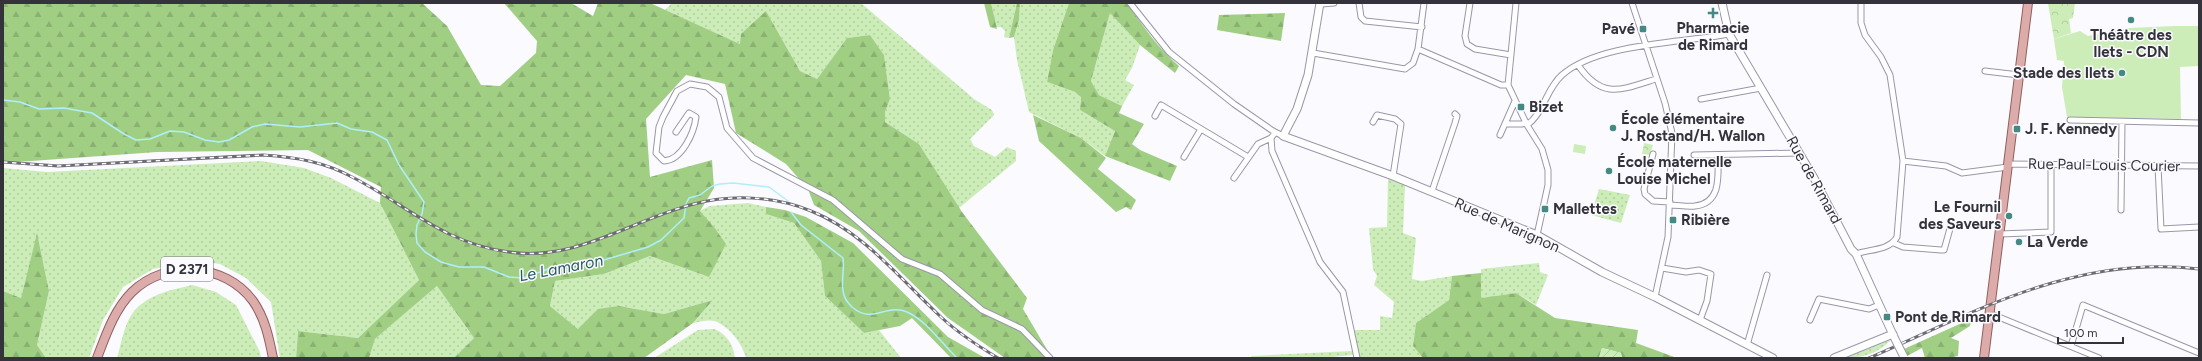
<svg xmlns="http://www.w3.org/2000/svg" width="2202" height="361" font-family="Figtree,sans-serif">
<style>
.grass{fill:url(#grass-dots)}
.forest{fill:url(#forest-firs)}
.park{fill:url(#park-crowns)}
.garden{fill:url(#garden-furrows)}
.pitch{fill:#ccedb8}
.lines{fill:none;stroke-linecap:round;stroke-linejoin:round}
.stream{stroke:#aeeffb;stroke-width:1.5}
.street-casing{stroke:#9a96ab;stroke-width:7}
.secondary-casing{stroke:#9a96ab;stroke-width:9}
.primary-casing{stroke:#915e5e;stroke-width:10}
.street{stroke:#fff;stroke-width:5}
.secondary{stroke:#fff;stroke-width:7}
.primary{stroke:#dbacaa;stroke-width:8}
.rail-casing{stroke:#6c6b72;stroke-width:3}
.rail{stroke:#fbfaff;stroke-width:1.5;stroke-dasharray:4.5;stroke-linecap:butt}
.secondary-bridge-casing{stroke:#9a96ab;stroke-width:9;stroke-linecap:butt}
.secondary-bridge{stroke:#fff;stroke-width:7}
.poi-dot{fill:#448a83;stroke:#fbfaff;stroke-width:1.5}
.labels{text-anchor:middle;dominant-baseline:central;stroke-width:3;stroke-linejoin:round;paint-order:stroke}
.shield{fill:#fbfaff;stroke:#706f76;stroke-width:1}
.shield-label{font-size:14px;font-weight:bold;fill:#34333b}
.poi-label{font-size:15px;font-weight:bold;fill:#34333b;stroke:#fbfaff;text-anchor:start}
.street-label{font-size:15px;fill:#34333b;stroke:#fbfaff}
.water-label{font-size:16px;font-style:italic;fill:#275b64;stroke:#fbfaff}
</style>
<defs>
<pattern id="grass-dots" width="8" height="8" patternUnits="userSpaceOnUse"><rect width="8" height="8" fill="#ccedb8"/><path d="M2 2h.1M6 6h.1" fill="none" stroke="#b0cc9f" stroke-width="1.8" stroke-linecap="round"/></pattern>
<pattern id="forest-firs" width="22" height="20" patternUnits="userSpaceOnUse"><rect width="22" height="20" fill="#a0ce83"/><path d="M5 1l3.5 6h-7zM16 11l3.5 6h-7z" fill="#8ab172"/></pattern>
<pattern id="park-crowns" width="20" height="18" patternUnits="userSpaceOnUse"><rect width="20" height="18" fill="#ccedb8"/><path d="M2 6a3 3 0 1 1 6 0M12 15a3 3 0 1 1 6 0" fill="none" stroke="#b0cc9f"/></pattern>
<pattern id="garden-furrows" width="10" height="10" patternUnits="userSpaceOnUse"><rect width="10" height="10" fill="#ccedb8"/><path d="M-1 1l2-2M0 10L10 0M9 11l2-2" fill="none" stroke="#b0cc9f"/></pattern>
</defs>
<rect width="100%" height="100%" fill="#fbfaff"/>
<!-- grass -->
<path class="grass" d="M672,3H861L974,99L992,110L994,115L970,139L974,146L995,157L1007,147L1016,151V161L959,208L919,144L885,122V112L890,99L884,55L870,35L847,38L817,79L800,71L766,11L740,44L665,10Z
M991,3H1017L1009,38L1004,37L1005,31L1001,27H996Z
M1020,3H1069L1053,50L1047,82L1075,92L1081,96L1080,110L1115,131L1105,156L1081,138L1029,112L1017,60L1014,37L1019,20Z
M1110,13L1140,45L1132,68L1125,80L1134,85L1122,106L1099,95L1091,81Z
M261,161L304,168L331,178L380,203L419,280L358,338L298,331L296,358H280L271,302L246,278L220,264L196,261L153,269L123,287L103,320L89,358H46L37,345L49,291L37,234L21,298L3,291V168L47,172Z
M1388,179L1405,185L1403,233L1416,238L1412,279L1422,281L1452,276L1449,300L1416,323L1413,346L1423,358H1360L1352,330H1380V316L1392,318L1394,302L1374,285L1377,276L1373,269L1369,228L1387,227Z
M1599,189L1630,195L1621,223L1591,215Z
M748,203L766,207V214L794,223L821,261L825,296L864,333L879,330L901,358H746C742,344 732,330 719,323C711,318 701,322 693,323L713,300L664,314L619,306L578,329L550,306L555,281L604,274L650,256L709,277L714,227L699,211L710,206Z
M1539,263L1540,272L1548,275L1536,305L1516,293L1481,298V269Z
M192,285L216,292L236,305L260,352L261,358H117C121,345 124,325 132,314C145,295 171,290 192,285Z
M437,286L474,338L454,358H369L375,339Z
M714,329C727,334 733,344 735,358H654L698,330Z
M1891,340C1878,353 1864,358 1845,358Z
M1352,351L1353,355L1321,358H1252L1251,356Z"/>
<!-- forest -->
<path class="forest" d="M3,3H422L447,26L481,85L500,86L536,53L537,41L504,3H571L593,16L598,3H650L740,44L741,34L766,11L800,71L817,79L847,38L870,35L884,55L890,99L885,112V122L919,144L962,212L1027,298L1023,309L1052,358H1005L948,318L859,231L814,205L808,189L786,164L736,133L725,84L686,75L646,119L650,177L712,160L714,188L700,211L714,227L726,244L709,277L650,256L604,274L555,281L550,306L578,329L598,309L619,306L664,314L713,300L693,323L644,358H454L474,338L437,286L375,339L369,358H296L298,331L358,338L419,280L380,203L381,187L308,150L157,152L3,163Z
M984,3H991L997,29L990,27Z
M1017,3H1020L1019,20L1014,37L1009,38Z
M1069,3H1127C1143,26 1158,48 1179,66L1175,73L1140,45L1110,13L1091,81L1099,95L1122,106L1119,113L1144,124L1132,144L1140,150L1177,166L1170,181L1105,156L1115,131L1080,110L1081,97L1075,92L1047,82L1053,50Z
M1285,13L1281,41L1217,30L1219,15Z
M1033,115L1081,138L1106,158L1098,169L1136,200L1131,210L1126,207L1116,212L1039,141Z
M766,207L785,210L806,217L853,243L948,337L985,358H951L912,318L900,326L864,333L825,296L821,261L794,223L766,214Z
M37,233L49,291L37,345L46,358H3V291L21,298Z
M1481,273V298L1516,293L1555,318L1638,330L1636,343L1677,358H1622L1621,353L1602,348L1599,358H1423L1413,346L1416,323L1449,300L1452,276Z
M1984,313V317L1971,321L1970,326L1951,338L1959,341L1958,356L1948,358H1925L1922,348L1907,356L1904,349Z"/>
<!-- park -->
<path class="park" d="M2048,3H2075L2073,18L2069,19L2071,33L2054,39Z
M1644,143L1653,145L1650,155L1642,154Z"/>
<!-- garden -->
<path class="garden" d="M1602,348L1621,353L1622,358H1599Z"/>
<!-- pitch -->
<path class="pitch" d="M2175,26H2199V66L2180,67L2181,119L2067,117L2062,87L2064,61L2057,60L2054,39L2080,31L2088,36L2129,28Z
M1574,144L1586,146L1585,154L1573,152Z"/>
<g class="lines">
<!-- stream -->
<path class="stream" d="M3,100L20,102L39,109L64,108L92,113L124,134L136,140L150,139L170,131L184,132L205,140L219,142L229,140L252,127L265,124L300,127L337,123L351,129L372,132L387,140L399,165L424,202L422,214L417,225L416,234L417,243L425,252L441,262L459,267H484L509,277L523,278L551,268L597,262L648,247L661,240L684,218L686,204L689,198L700,195L712,186L720,184L733,183L769,187L788,201
M791,212L801,225L843,258C845,270 840,283 844,295C845,300 848,303 852,307C873,325 886,303 907,312C927,321 942,344 957,358"/>
<defs>
<path id="street" d="M1130,3L1169,52L1234,104L1273,131L1283,136
M1359,3L1361,17L1365,21L1422,27
M1470,3L1465,36L1467,44L1475,49L1511,55
M1516,3L1508,85L1527,125L1542,149L1548,170V185L1537,235
M1632,3L1665,103L1672,133L1668,237L1655,297
M1321,4L1334,3
M1418,49L1424,3
M1313,53L1405,69L1413,63L1418,49L1501,85H1508
M1578,65C1602,100 1621,90 1656,79
M1985,71L2019,75
M1701,99L1761,88
M1155,116L1161,105L1248,157
M2070,120L2199,123
M1373,122L1377,115L1395,119L1401,124L1393,176
M1505,124H1522L1526,122
M1527,125C1544,113 1546,89 1562,75C1598,43 1682,43 1729,34
M676,132L689,113L696,117C694,133 682,160 664,161L656,153L659,127L663,117L677,91L690,84L707,87L719,97L727,128L753,158L833,200L902,259L940,274L982,310L1022,329L1050,358
M1275,133L1271,138L1272,151L1320,262L1343,292L1357,358
M1500,135L1515,101
M1653,154L1644,189L1645,194L1653,201L1670,202
M1694,155L1799,153
M1184,157L1201,129
M1903,161L1946,166L1962,173L2008,167
M2008,164L2199,166
M2158,166L2161,229L2199,227
M1234,178L1258,144L1271,138
M1432,191L1455,123L1457,116L1455,114
M1670,205C1678,205 1687,207 1695,206C1722,203 1718,175 1718,155
M2121,210L2122,122
M1999,234L2051,232V165
M1894,243L1903,247L1941,250H1944L1951,225
M1856,254C1869,249 1889,251 1897,237L1903,161L1890,75L1881,57L1865,35L1861,23V3
M1662,268L1686,272L1699,270L1711,274L1707,301L1700,320
M1989,313L2099,358
M1810,320L1819,299L1869,309L1879,305
M1747,345L1767,275
M2071,346L2083,305L2199,353"/>
<path id="secondary" d="M1320,3L1308,75L1297,109L1283,136L1393,176L1537,235L1602,272L1655,297L1773,358
M1722,3L1729,34L1814,178L1851,249L1856,254L1894,337
M1834,358L1893,334"/>
<path id="primary" d="M97,358C106,335 114,310 132,292C166,259 225,263 253,301C265,318 269,338 273,358
M1984,358L2028,3"/>
</defs>
<!-- street casing -->
<use href="#street" class="street-casing"/>
<!-- secondary casing -->
<use href="#secondary" class="secondary-casing"/>
<!-- primary casing -->
<use href="#primary" class="primary-casing"/>
<!-- street -->
<use href="#street" class="street"/>
<!-- secondary -->
<use href="#secondary" class="secondary"/>
<!-- primary -->
<use href="#primary" class="primary"/>
<defs>
<path id="rail" d="M3,162L58,166L263,155C296,157 325,162 354,178C408,206 445,244 509,252C576,262 631,220 694,204C732,194 774,196 811,211C864,232 900,279 941,317C958,333 978,346 998,358
M1869,358C1977,311 2077,254 2199,269"/>
</defs>
<!-- rail casing -->
<use href="#rail" class="rail-casing"/>
<!-- rail -->
<use href="#rail" class="rail"/>
<defs>
<path id="secondary-bridge" d="M1894,337L1903,355"/>
</defs>
<!-- secondary-bridge casing -->
<use href="#secondary-bridge" class="secondary-bridge-casing"/>
<!-- secondary-bridge -->
<use href="#secondary-bridge" class="secondary-bridge"/>
</g>
<!-- markers -->
<g class="poi-dot">
<path d="M1711 7h4v4h4v4h-4v4h-4v-4h-4v-4h4z"/>
<circle cx="2131" cy="20" r="4"/>
<rect x="1639" y="25" width="8" height="8" rx="2"/>
<circle cx="2122" cy="73" r="4"/>
<rect x="1517" y="103" width="8" height="8" rx="2"/>
<circle cx="1613" cy="128" r="4"/>
<rect x="2013" y="125" width="8" height="8" rx="2"/>
<circle cx="1609" cy="171" r="4"/>
<rect x="1541" y="205" width="8" height="8" rx="2"/>
<circle cx="2009" cy="216" r="4"/>
<rect x="1669" y="216" width="8" height="8" rx="2"/>
<circle cx="2019" cy="242" r="4"/>
<rect x="1883" y="313" width="8" height="8" rx="2"/>
</g>
<g class="labels">
<!-- shield labels -->
<rect class="shield" x="161" y="257" width="52" height="24" rx="3"/>
<g class="shield-label">
<text x="187" y="269">D 2371</text>
</g>
<!-- poi labels -->
<g class="poi-label">
<text x="1713" y="28" text-anchor="middle">Pharmacie<tspan x="1713" dy="17">de Rimard</tspan></text>
<text x="1635" y="29" text-anchor="end">Pavé</text>
<text x="2131" y="35" text-anchor="middle">Théâtre des<tspan x="2131" dy="17">Ilets - CDN</tspan></text>
<text x="2114" y="73" text-anchor="end">Stade des Ilets</text>
<text x="1529" y="107">Bizet</text>
<text x="1621" y="119">École élémentaire<tspan x="1621" dy="17">J. Rostand/H. Wallon</tspan></text>
<text x="2025" y="129">J. F. Kennedy</text>
<text x="1617" y="162">École maternelle<tspan x="1617" dy="17">Louise Michel</tspan></text>
<text x="2001" y="207" text-anchor="end">Le Fournil<tspan x="2001" dy="17">des Saveurs</tspan></text>
<text x="1553" y="209">Mallettes</text>
<text x="1681" y="220">Ribière</text>
<text x="2027" y="242">La Verde</text>
<text x="1895" y="317">Pont de Rimard</text>
</g>
<!-- street labels -->
<g class="street-label">
<text transform="translate(2104 165) rotate(1)">Rue Paul-Louis Courier</text>
<text transform="translate(1814 180) rotate(61)">Rue de Rimard</text>
<text transform="translate(1507 225) rotate(24)">Rue de Marignon</text>
</g>
<!-- water labels -->
<g class="water-label">
<text transform="translate(561 268) rotate(-11)">Le Lamaron</text>
</g>
</g>
<!-- border -->
<rect width="2202" height="361" fill="none" stroke="#34333b" stroke-width="8"/>
<!-- scale -->
<path d="M2058 337v6h65v-6" fill="none" stroke="#34333b" stroke-width="2"/>
<text x="2064" y="337" font-size="12" fill="#34333b" stroke="#fbfaff" stroke-width="3" paint-order="stroke">100 m</text>
</svg>
